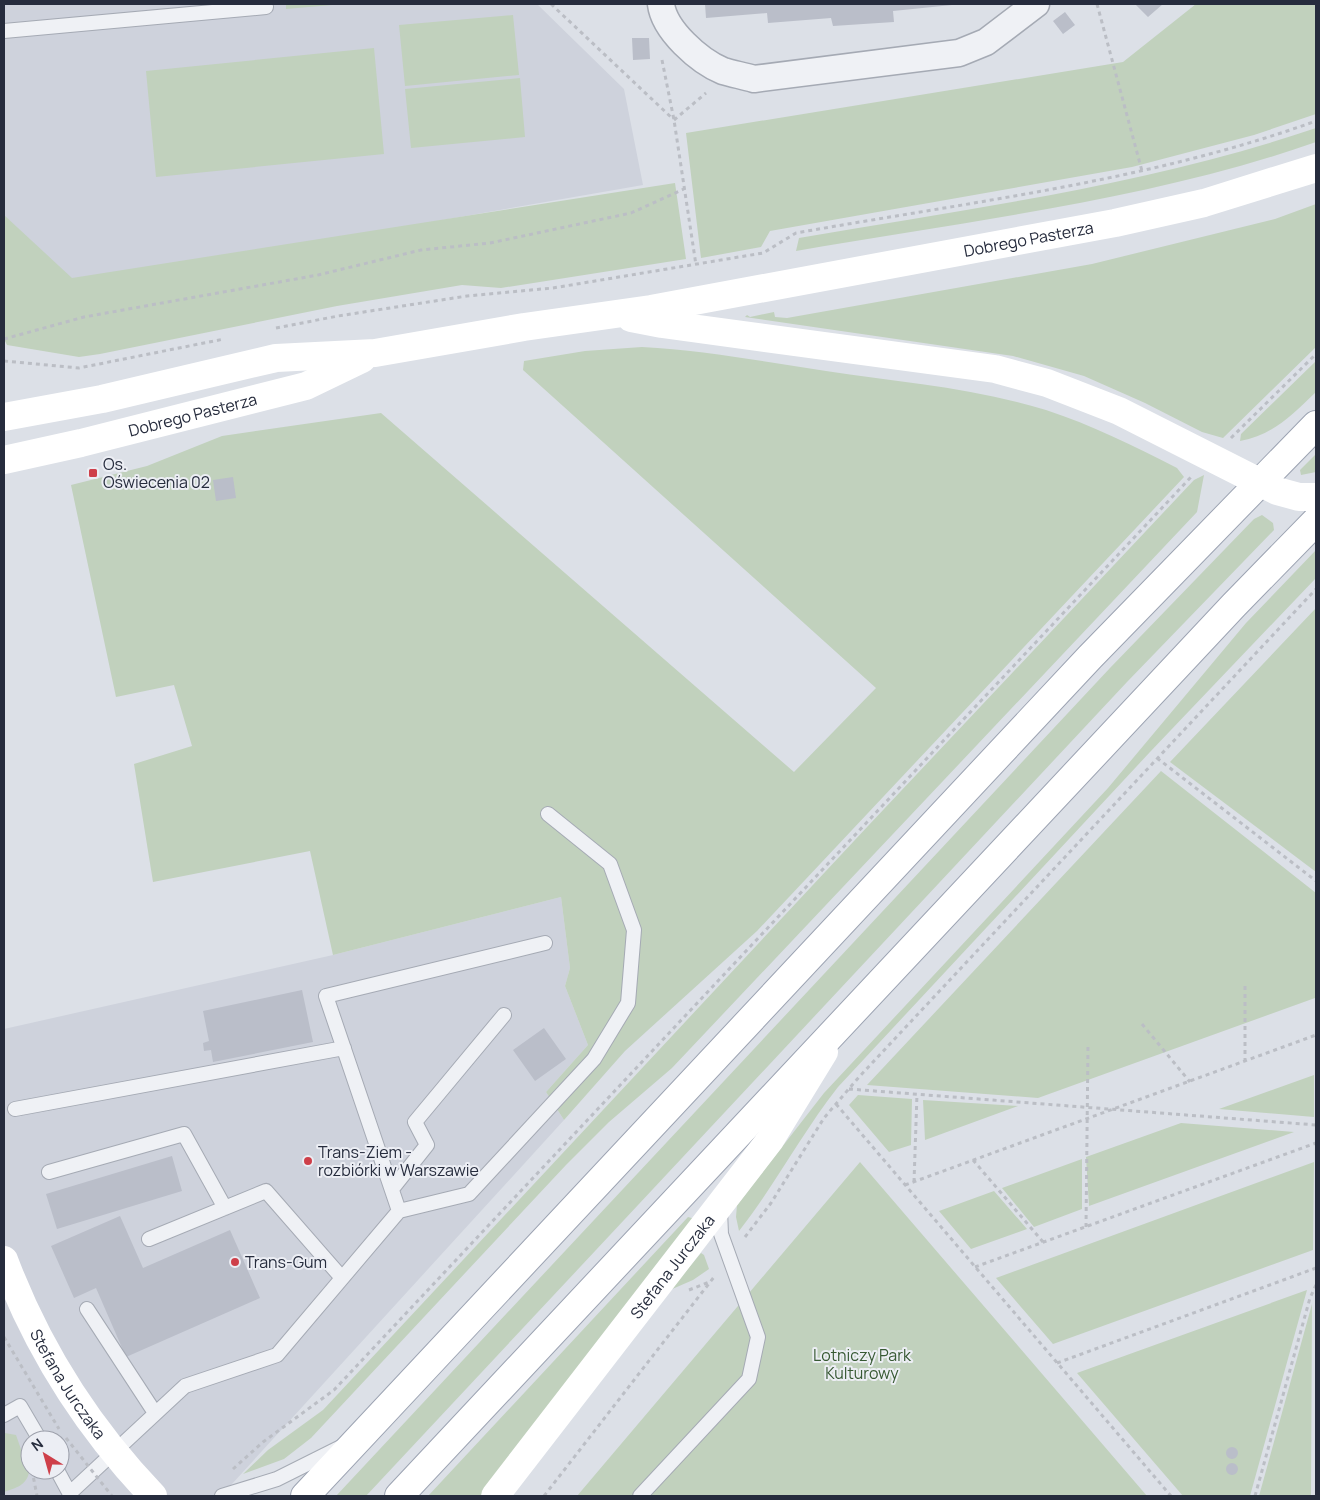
<svg xmlns="http://www.w3.org/2000/svg" width="1320" height="1500" font-family="Manrope,sans-serif">
<style>
.built{fill:#ced2dc;fill-rule:evenodd}
.green{fill:#c1d1bd}
.building{fill:#babec9}
.lines{fill:none;stroke-linecap:round;stroke-linejoin:round}
.lane-casing{stroke:#a5aab4;stroke-width:16}
.street-casing{stroke:#a5aab4;stroke-width:29}
.primary-casing{stroke:#9ca3b2;stroke-width:30}
.path{stroke:#bbbec5;stroke-width:3;stroke-dasharray:4 4;stroke-linecap:butt}
.lane{stroke:#eff1f5;stroke-width:14}
.street{stroke:#eff1f5;stroke-width:26}
.secondary{stroke:#fff;stroke-width:28}
.primary{stroke:#fff;stroke-width:28}
.path-bridge{stroke:#bbbec5;stroke-width:3;stroke-dasharray:4 4;stroke-linecap:butt}
.secondary-bridge{stroke:#fff;stroke-width:28}
.poi-dot{fill:#ce3f49;stroke:#eceef4;stroke-width:2}
.labels{text-anchor:middle;dominant-baseline:central;stroke-width:4;stroke-linejoin:round;paint-order:stroke}
.street-label{font-size:16px;fill:#262c3d;stroke:#eceef4}
.poi-label{font-size:16px;fill:#262c3d;stroke:#eceef4;text-anchor:start}
.park-label{font-size:16px;fill:#375933;stroke:#eceef4}
</style>
<rect width="100%" height="100%" fill="#dce0e7"/>
<!-- built -->
<path class="built" d="M4,4H537L624,89L643,185L71,285L4,228Z
M561,897L570,968L565,986L588,1045L546,1092L564,1120L221,1496H4V1029L333,955ZM30,1440H60V1470H30Z"/>
<!-- green -->
<path class="green" d="M286,4H344L286,9Z
M1196,4H1316V114L1254,135L1132,167L770,231L761,247L701,258L686,133L1123,62Z
M513,15L519,75L405,86L399,25Z
M374,48L384,154L156,177L146,71Z
M520,78L525,137L411,148L405,89Z
M1316,128V142C1152,200 967,221 796,251L799,238C973,208 1149,185 1316,128Z
M675,183L686,259L501,288L462,285L337,306L100,354L79,357L7,345L4,339V215L72,278Z
M1316,204V347L1223,438L1202,432L1145,403L1084,376L1013,356L745,317L747,315L750,317L774,312L775,317L787,318L1092,264L1275,219Z
M642,347C704,350 765,362 826,371C899,382 975,388 1046,410C1092,425 1134,446 1177,468L1184,477L757,931L625,1051L564,1120L546,1092L588,1045L565,986L570,968L561,897L333,955L310,851L153,882L134,764L192,746L174,685L116,697L71,485L147,466L222,436L381,413L794,772L876,688L523,370L524,361L585,351Z
M1316,361V392C1292,415 1273,435 1240,441L1241,434Z
M1316,454V472L1301,475L1300,470Z
M1204,475L1197,512L672,1068L609,1122L566,1165L311,1438L284,1459L243,1474L268,1450L323,1410L868,826L1194,480Z
M1262,515L1273,523L1274,530L1127,682L366,1496H336L1110,668L1254,519Z
M1316,550V578L1150,752L838,1087C802,1133 775,1185 739,1231L736,1217L737,1205L824,1093L1108,788L1246,623Z
M1316,608V872L1170,762Z
M1161,771L1316,893L1315,998L1038,1098L867,1085Z
M1314,1075V1117L1219,1109Z
M858,1095L912,1099L911,1145L889,1152L849,1105Z
M923,1100L1018,1106L925,1140Z
M1181,1123L1294,1132L1089,1206L1086,1157Z
M1082,1159V1209L1034,1227L1002,1188Z
M860,1162L1147,1496H577Z
M1314,1162L1313,1250L1053,1344L996,1278Z
M994,1191L1027,1229L971,1249L939,1211Z
M688,1217L695,1219L693,1224L481,1496H428Z
M701,1253L704,1255L709,1269L693,1280L670,1290Z
M1307,1290L1250,1496H1183L1077,1373Z
M1312,1304L1311,1496H1259Z
M5,1433L16,1435L29,1472C27,1485 16,1488 4,1492Z"/>
<!-- building -->
<path class="building" d="M705,4H952V5L893,11L894,22L833,26L831,18L768,23L767,13L706,18Z
M1135,4H1163L1148,17Z
M1065,12L1075,25L1063,34L1053,21Z
M632,38H649L650,59L633,60Z
M233,477L236,498L216,501L213,480Z
M302,990L313,1042L213,1062L211,1050L204,1051L203,1043L209,1041L203,1011Z
M544,1028L566,1059L535,1081L513,1050Z
M172,1156L182,1191L57,1229L46,1194Z
M120,1216L143,1268L230,1230L260,1298L126,1357L96,1288L74,1298L51,1246Z
M1226 1453a6 6 0 1 1 12 0a6 6 0 1 1-12 0Z
M1226 1469a6 6 0 1 1 12 0a6 6 0 1 1-12 0Z"/>
<g class="lines">
<defs>
<path id="lane" d="M4,31L266,7
M15,1109L344,1048
M49,1172L184,1134L225,1208
M392,1189L427,1145L415,1122L504,1015
M399,1211L469,1194L594,1059L628,1003L634,930L610,864L548,814
M149,1239L266,1191L342,1278
M87,1309L155,1413
M4,1415L20,1406L40,1440
M57,1470L71,1496
M70,1493L185,1386L277,1355L399,1211L326,996L545,943
M222,1496L277,1479L341,1447
M640,1496L749,1379L758,1337L721,1234L720,1210"/>
<path id="street" d="M661,4C664,30 699,61 723,71C733,74 744,76 754,79L959,53L986,42L1036,4"/>
<path id="primary" d="M305,1496L1090,657L1316,425
M399,1496L1234,605L1316,521"/>
</defs>
<!-- lane casing -->
<use href="#lane" class="lane-casing"/>
<!-- street casing -->
<use href="#street" class="street-casing"/>
<!-- primary casing -->
<use href="#primary" class="primary-casing"/>
<!-- path -->
<path class="path" d="M551,4L673,119
M1097,4L1142,171
M662,60L674,120L696,265
M674,120L706,93
M276,328L338,316L467,296L553,288L763,253L796,233C970,202 1149,181 1316,121
M4,339L84,317L318,275L421,250L490,243L631,213L684,189
M4,361L79,368L224,339
M1231,438L1316,354
M1157,758L1316,881
M1142,1024L1190,1082
M1245,1062V986
M849,1089L1316,1125
M836,1104L1171,1496
M973,1160L1043,1242
M914,1182L917,1094
M905,1185L1316,1035
M1086,1227L1088,1044
M745,1237L771,1203L824,1118L859,1077L1316,589
M975,1267L1316,1143
M689,1290L709,1282
M1057,1363L1316,1268
M27,1456L30,1465
M233,1469L263,1442L334,1390L1191,477
M32,1470L37,1496
M544,1496L714,1277
M1255,1496L1310,1298L1316,1285"/>
<!-- lane -->
<use href="#lane" class="lane"/>
<!-- street -->
<use href="#street" class="street"/>
<!-- secondary -->
<g class="secondary">
<path d="M631,318L662,324L995,369L1047,383L1119,411L1277,491L1299,497H1316"/>
<path id="s1" d="M4,417L102,399L276,358L375,353L524,327L651,309L1115,223L1204,203L1316,168"/>
<path id="s2" d="M4,460L81,443L306,386L362,359"/>
<path id="s3" d="M495,1496L770,1140L824,1052"/>
</g>
<!-- primary -->
<use href="#primary" class="primary"/>
<!-- path-bridge -->
<path class="path-bridge" d="M4,1337L59,1429
M66,1438L112,1496"/>
<!-- secondary-bridge -->
<path class="secondary-bridge" id="s4" d="M4,1260C38,1350 87,1427 153,1496"/>
</g>
<!-- markers -->
<g class="poi-dot">
<rect x="88" y="468" width="10" height="10" rx="2.5"/>
<circle cx="308" cy="1161" r="5"/>
<circle cx="235" cy="1262" r="5"/>
</g>
<g class="labels">
<!-- street labels -->
<g class="street-label">
<text stroke="none"><textPath href="#s1" startOffset="1041">Dobrego Pasterza</textPath></text>
<text stroke="none"><textPath href="#s2" startOffset="194">Dobrego Pasterza</textPath></text>
<text stroke="none"><textPath href="#s3" startOffset="290">Stefana Jurczaka</textPath></text>
<text stroke="none"><textPath href="#s4" startOffset="140">Stefana Jurczaka</textPath></text>
</g>
<!-- poi labels -->
<g class="poi-label">
<text x="103" y="464">Os.<tspan x="103" dy="18">Oświecenia 02</tspan></text>
<text x="318" y="1152">Trans-Ziem -<tspan x="318" dy="18">rozbiórki w Warszawie</tspan></text>
<text x="245" y="1262">Trans-Gum</text>
</g>
<!-- park labels -->
<g class="park-label">
<text x="862" y="1355">Lotniczy Park<tspan x="862" dy="18">Kulturowy</tspan></text>
</g>
</g>
<!-- border -->
<rect width="1320" height="1500" fill="none" stroke="#262c3d" stroke-width="10"/>
<!-- north arrow -->
<g transform="translate(45 1455) rotate(323)"><circle r="24" fill="#eceef4" stroke="#9da0ab"/>
<path d="M0-4L9 19L0 12L-9 19Z" fill="#ce3f49"/>
<text y="-8" font-size="14" font-weight="bold" text-anchor="middle" fill="#262c3d">N</text>
</g>
</svg>
